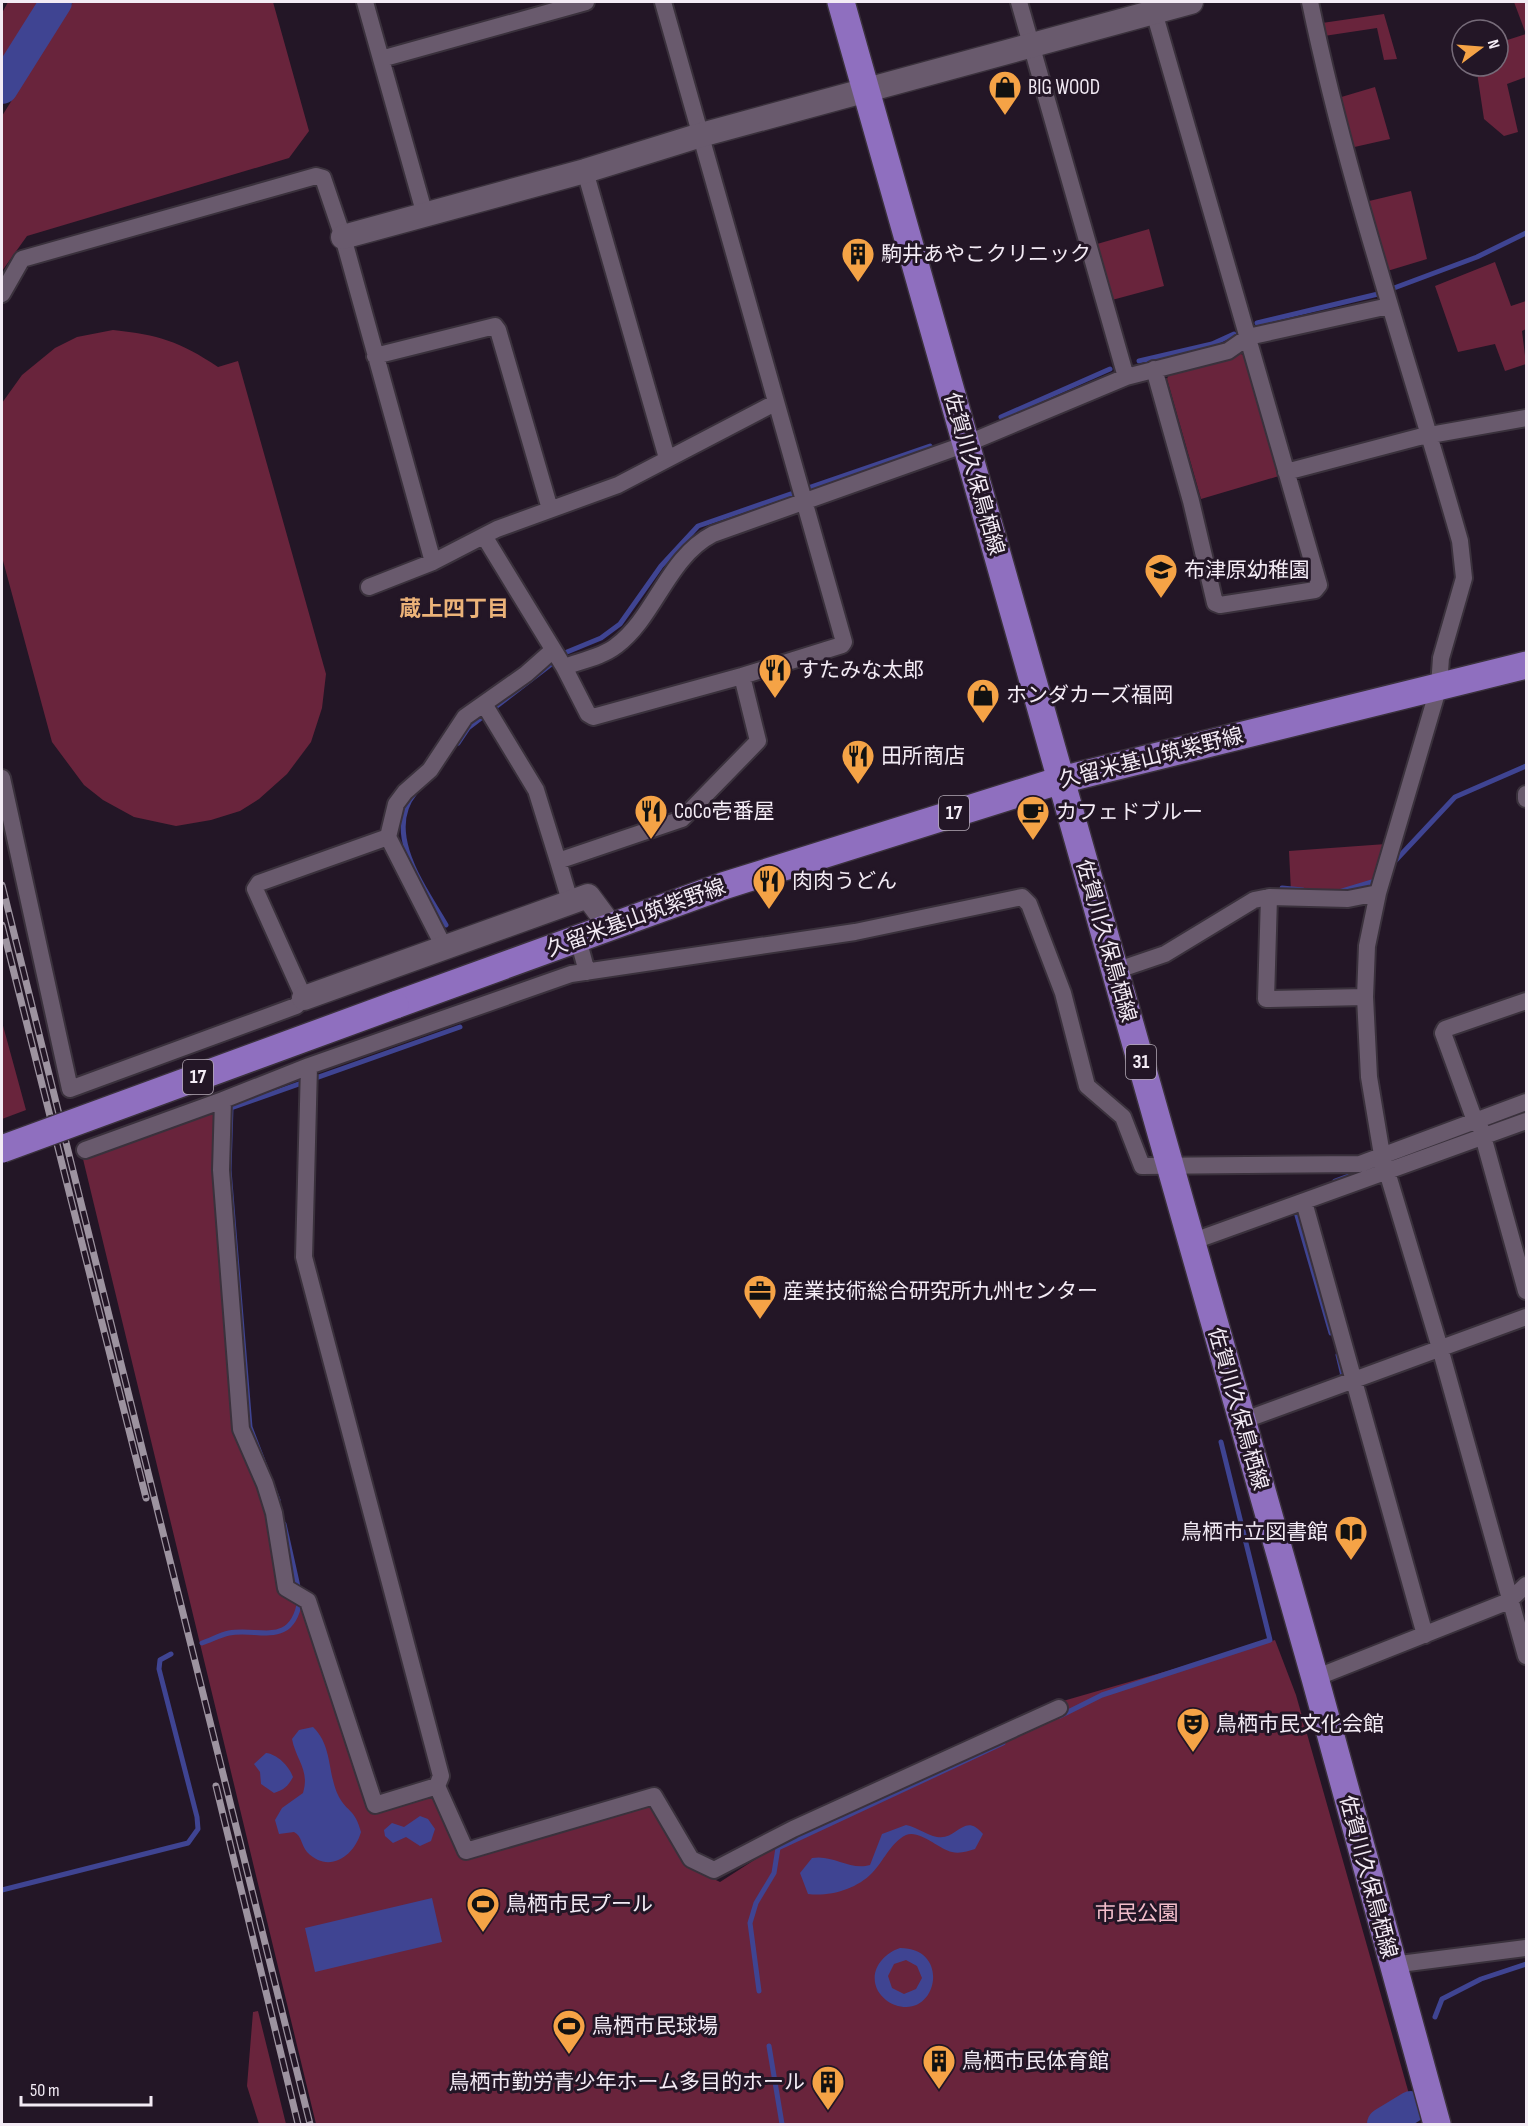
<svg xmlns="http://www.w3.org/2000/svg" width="1528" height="2126" font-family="'Sofia Sans Condensed','Noto Sans JP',sans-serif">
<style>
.green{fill:#69243c}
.water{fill:#3f4492;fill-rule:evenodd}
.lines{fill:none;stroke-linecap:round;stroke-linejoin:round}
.stream{stroke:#3f4492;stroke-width:5}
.river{stroke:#3f4492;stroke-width:32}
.street-casing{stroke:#3a313c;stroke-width:20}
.secondary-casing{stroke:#3a313c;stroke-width:27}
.primary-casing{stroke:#3a313c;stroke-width:30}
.street{stroke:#695a6d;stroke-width:16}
.secondary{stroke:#695a6d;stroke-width:24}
.primary{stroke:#8f6fbf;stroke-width:27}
.rail-casing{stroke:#9d93a0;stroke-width:7}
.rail{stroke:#231626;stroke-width:4.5;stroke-dasharray:14;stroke-linecap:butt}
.primary-bridge-casing{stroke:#3a313c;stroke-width:30;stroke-linecap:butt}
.primary-bridge{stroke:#8f6fbf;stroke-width:27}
.labels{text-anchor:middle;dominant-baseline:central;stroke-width:6;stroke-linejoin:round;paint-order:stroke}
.shield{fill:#231626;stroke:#b5abb7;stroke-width:1.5}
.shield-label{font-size:20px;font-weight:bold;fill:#f3ebf5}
.poi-label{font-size:21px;fill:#f3ebf5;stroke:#231626;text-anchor:start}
.street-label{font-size:21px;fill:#f3ebf5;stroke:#231626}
.park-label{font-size:21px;fill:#f3becb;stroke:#231626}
.neighbourhood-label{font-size:22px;font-weight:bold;fill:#ecb379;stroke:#231626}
</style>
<rect width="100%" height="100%" fill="#231626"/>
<!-- green -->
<path class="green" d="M8,2H42L2,63V13Z
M73,2H273L309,131L289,158L27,236L2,271V116Z
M1514,2H1526V77L1507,84L1518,132L1504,136L1484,119L1476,66H1498V43L1526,34Z
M1384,14L1397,59L1384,60L1377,28L1324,36L1322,23Z
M1375,87L1390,139L1350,148L1338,98Z
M1411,191L1427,259L1384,272L1365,202Z
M1149,229L1164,286L1112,300L1097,244Z
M1495,262L1511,306L1526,301V329L1522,331L1526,364L1505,371L1495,344L1458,352L1435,286Z
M113,330C159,335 179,341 218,367L238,361L326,674L322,708L311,742L287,774L259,799L240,811L211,820L176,826L134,817L103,800L84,785L52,742L2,557V403L22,375L55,348L77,337Z
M1239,353L1245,356L1279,476L1201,499L1167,379L1169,374L1226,360Z
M1386,844L1374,883L1338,895L1291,892L1289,851Z
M2,1022L26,1110L2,1119Z
M217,1108L236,1431L264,1495L282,1592L306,1610L372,1812L430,1793L437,1796L462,1857L638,1806L654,1808L687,1866L720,1882L795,1834L1068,1711L1063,1701L1275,1640L1296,1695L1411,2101L1374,2124H316L83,1159Z
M258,2011L286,2124H259L247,2086L253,2012Z"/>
<!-- water -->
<path class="water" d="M313,1727C333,1746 327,1774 339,1797C347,1812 355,1809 361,1832C354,1857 328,1874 307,1852C301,1845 302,1836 294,1832L279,1834L275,1820L282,1808L303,1793C310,1770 296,1760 292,1739L299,1730Z
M266,1753C277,1754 289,1766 293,1777C288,1786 284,1790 274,1793L261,1784L260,1772L254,1764Z
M420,1816L428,1819L435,1829L431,1841L420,1846L406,1837L393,1843L385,1836L384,1830L392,1823L404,1827Z
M906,1825C917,1827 926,1835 937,1837C957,1841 964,1811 983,1834L975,1849C968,1851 960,1854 952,1852C939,1849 919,1829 906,1835C890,1843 884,1861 872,1873C857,1889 829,1897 808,1894L800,1873L812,1858C833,1854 850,1871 870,1865L882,1834Z
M432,1898L442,1942L315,1972L305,1928Z
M900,1948C952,1948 937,2020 895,2005C888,2003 882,1997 878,1991C868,1972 882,1954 900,1948ZM906,1960L917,1966L922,1978L916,1989L904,1994L892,1988L888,1976L894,1964Z"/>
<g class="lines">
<!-- stream -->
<path class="stream" d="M1257,323L1378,294L1477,257L1526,233
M1139,361L1212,344L1234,334
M1001,417L1110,369
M458,743L468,728L567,652L601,638L620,624L661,566L698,526L930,446
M415,793C382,833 426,890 446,925
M1396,860L1455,797L1526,766
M1282,888L1303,890
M1339,892L1372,882
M1486,1126L1526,1111
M1446,1141L1470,1132
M1335,1181L1365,1170
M1296,1212L1331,1333
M1338,1355L1343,1376L1340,1377
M278,1500L250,1427L229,1170L231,1108L460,1027
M284,1524L299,1591
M202,1643C211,1640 220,1635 229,1633C258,1627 292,1649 300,1600
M1060,1716L1102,1695L1270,1640L1221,1442
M2,1890L188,1843L198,1829L197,1817L159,1669L160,1660L171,1654
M759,1991L750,1923L756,1903L774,1873L778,1848L1003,1743
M1435,2017L1442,1999L1481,1979L1526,1964
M769,2046L782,2124"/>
<!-- river -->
<path class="river" d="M2,88L56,2
M1383,2124L1411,2107"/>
<defs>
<path id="street" d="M365,2L425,215
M1019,2L1126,377
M1310,2C1348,185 1409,361 1460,541L1464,578L1441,658L1439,686L1378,893L1367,946L1365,997L1369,1077L1382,1155L1440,1348L1526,1656
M1154,12L1319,585L1315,590L1220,605L1215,603L1191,501L1154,369
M381,59L586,2
M585,171L667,458
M2,294L22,259L316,176L323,178L343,237L433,562L497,529L618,485L775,403
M375,356L495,326L498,330L550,509
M1286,472L1419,437L1526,418
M484,536L564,667L588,714L593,717L742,676L842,645L844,642L663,2
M369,587L433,562
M564,667C580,661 602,657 616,646C656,616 667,558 713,534L966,444L1126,377L1228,351L1248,337L1389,306
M484,704L536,790L558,861
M2,778L70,1089L296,1006L304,998L255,889L259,883L388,837L444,947
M1526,794V799
M388,837L396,804L405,792L430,770L465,717L526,674L552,651
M1269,897L1266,999L1365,997
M570,901L558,861L682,819L758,741L742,676
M578,939L587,972
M1115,971L1165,954L1254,900L1269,897L1348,899L1378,893
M309,1066L304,1257L441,1776L437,1786L466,1851L654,1796L691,1859L714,1870L793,1829L1059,1708
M1475,1121L1443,1033L1445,1029L1526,1001
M1481,1129L1526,1291
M85,1150L223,1100
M1304,1202L1425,1635
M1191,1242L1526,1121
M1242,1421L1526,1317
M1315,1678L1509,1601L1526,1585
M437,1786L375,1805L308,1601L286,1588L274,1513L265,1484L241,1429L221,1170L223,1100L309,1066L571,974L855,932L1022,897L1029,904L1063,993L1087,1086L1123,1117L1142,1166L1360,1164L1526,1102
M1392,1965L1526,1948"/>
<path id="secondary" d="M343,237L585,171L701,135L1191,2
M304,998L588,896L611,927"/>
<path id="primary" d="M841,2L1315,1678L1437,2124
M395,1005L723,886L1061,780L1526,665"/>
</defs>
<!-- street casing -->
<use href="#street" class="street-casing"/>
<!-- secondary casing -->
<use href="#secondary" class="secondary-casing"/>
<!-- primary casing -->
<use href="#primary" class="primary-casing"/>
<!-- street -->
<use href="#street" class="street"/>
<!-- secondary -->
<use href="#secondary" class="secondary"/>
<!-- primary -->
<use href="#primary" class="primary"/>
<defs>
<path id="rail" d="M2,885L310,2124
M2,925L146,1498
M216,1786L298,2124"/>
</defs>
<!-- rail casing -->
<use href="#rail" class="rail-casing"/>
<!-- rail -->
<use href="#rail" class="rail"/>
<defs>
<path id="primary-bridge" d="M2,1149L395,1005"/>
</defs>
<!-- primary-bridge casing -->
<use href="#primary-bridge" class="primary-bridge-casing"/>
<!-- primary-bridge -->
<use href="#primary-bridge" class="primary-bridge"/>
</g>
<!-- icons -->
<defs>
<symbol id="shop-pin" viewBox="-11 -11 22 30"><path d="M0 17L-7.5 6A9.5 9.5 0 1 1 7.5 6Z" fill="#f5a346" stroke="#231626"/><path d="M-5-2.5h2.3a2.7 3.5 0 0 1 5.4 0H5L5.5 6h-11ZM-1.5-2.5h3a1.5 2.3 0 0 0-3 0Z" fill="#111"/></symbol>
<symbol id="building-pin" viewBox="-11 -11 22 30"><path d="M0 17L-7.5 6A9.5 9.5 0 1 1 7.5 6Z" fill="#f5a346" stroke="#231626"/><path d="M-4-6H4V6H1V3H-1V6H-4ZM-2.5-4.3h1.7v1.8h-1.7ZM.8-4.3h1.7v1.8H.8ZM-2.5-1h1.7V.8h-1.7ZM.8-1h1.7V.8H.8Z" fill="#111"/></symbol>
<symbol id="school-pin" viewBox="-11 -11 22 30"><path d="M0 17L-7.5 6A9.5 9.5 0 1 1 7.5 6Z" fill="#f5a346" stroke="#231626"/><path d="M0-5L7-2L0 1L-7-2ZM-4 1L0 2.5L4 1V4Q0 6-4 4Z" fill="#111"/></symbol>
<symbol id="restaurant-pin" viewBox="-11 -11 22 30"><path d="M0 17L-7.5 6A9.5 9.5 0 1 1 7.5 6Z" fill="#f5a346" stroke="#231626"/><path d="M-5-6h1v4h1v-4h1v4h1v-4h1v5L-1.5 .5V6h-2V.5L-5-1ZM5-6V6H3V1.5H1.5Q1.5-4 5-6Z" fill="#111"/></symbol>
<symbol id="cafe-pin" viewBox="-11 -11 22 30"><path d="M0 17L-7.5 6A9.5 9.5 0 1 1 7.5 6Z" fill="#f5a346" stroke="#231626"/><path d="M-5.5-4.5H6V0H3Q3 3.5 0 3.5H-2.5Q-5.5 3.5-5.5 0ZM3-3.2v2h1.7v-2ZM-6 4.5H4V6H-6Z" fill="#111"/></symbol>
<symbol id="office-pin" viewBox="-11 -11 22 30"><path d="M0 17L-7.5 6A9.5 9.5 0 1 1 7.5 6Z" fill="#f5a346" stroke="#231626"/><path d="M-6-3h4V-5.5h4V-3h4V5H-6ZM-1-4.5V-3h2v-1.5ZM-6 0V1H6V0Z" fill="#111"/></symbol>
<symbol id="library-pin" viewBox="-11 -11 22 30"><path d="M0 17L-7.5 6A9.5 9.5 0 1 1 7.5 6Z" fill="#f5a346" stroke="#231626"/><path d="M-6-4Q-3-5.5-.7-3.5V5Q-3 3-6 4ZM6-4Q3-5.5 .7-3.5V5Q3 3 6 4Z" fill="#111"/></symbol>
<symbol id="theatre-pin" viewBox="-11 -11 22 30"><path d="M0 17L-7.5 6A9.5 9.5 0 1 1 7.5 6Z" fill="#f5a346" stroke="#231626"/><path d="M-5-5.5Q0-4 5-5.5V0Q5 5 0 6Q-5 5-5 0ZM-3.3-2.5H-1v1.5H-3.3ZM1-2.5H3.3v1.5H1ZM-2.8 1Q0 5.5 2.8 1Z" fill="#111"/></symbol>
<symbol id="stadium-pin" viewBox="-11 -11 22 30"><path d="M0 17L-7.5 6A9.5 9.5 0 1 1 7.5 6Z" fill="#f5a346" stroke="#231626"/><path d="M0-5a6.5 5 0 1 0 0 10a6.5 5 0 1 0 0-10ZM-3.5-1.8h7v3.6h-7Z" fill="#111"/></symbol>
</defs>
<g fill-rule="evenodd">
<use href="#shop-pin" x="986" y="68" width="38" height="52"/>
<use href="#building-pin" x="839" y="235" width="38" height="52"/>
<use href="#school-pin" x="1142" y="551" width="38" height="52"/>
<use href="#restaurant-pin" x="756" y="651" width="38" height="52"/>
<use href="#shop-pin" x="964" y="676" width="38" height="52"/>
<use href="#restaurant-pin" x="839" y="737" width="38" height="52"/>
<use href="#restaurant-pin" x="632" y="792" width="38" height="52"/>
<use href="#cafe-pin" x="1014" y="793" width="38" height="52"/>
<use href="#restaurant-pin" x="750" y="862" width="38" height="52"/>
<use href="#office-pin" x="741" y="1272" width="38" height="52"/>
<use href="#library-pin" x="1332" y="1513" width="38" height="52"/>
<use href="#theatre-pin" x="1174" y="1705" width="38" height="52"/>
<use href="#stadium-pin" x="464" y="1885" width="38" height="52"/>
<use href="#stadium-pin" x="550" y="2007" width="38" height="52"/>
<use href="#building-pin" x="920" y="2042" width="38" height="52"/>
<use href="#building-pin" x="809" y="2063" width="38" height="52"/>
</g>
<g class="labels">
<!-- shield labels -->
<g class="shield">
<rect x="939" y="796" width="30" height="34" rx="4.5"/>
<rect x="1126" y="1045" width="30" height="34" rx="4.5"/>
<rect x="183" y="1060" width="30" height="34" rx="4.5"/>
</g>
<g class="shield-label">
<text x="954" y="813">17</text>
<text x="1141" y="1062">31</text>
<text x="198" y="1077">17</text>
</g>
<!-- poi labels -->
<g class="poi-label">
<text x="1028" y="87">BIG WOOD</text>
<text x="881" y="254">駒井あやこクリニック</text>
<text x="1184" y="570">布津原幼稚園</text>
<text x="798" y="670">すたみな太郎</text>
<text x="1006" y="695">ホンダカーズ福岡</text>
<text x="881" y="756">田所商店</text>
<text x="674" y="811">CoCo壱番屋</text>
<text x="1056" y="812">カフェドブルー</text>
<text x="792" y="881">肉肉うどん</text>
<text x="783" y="1291">産業技術総合研究所九州センター</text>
<text x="1328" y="1532" text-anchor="end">鳥栖市立図書館</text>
<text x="1216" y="1724">鳥栖市民文化会館</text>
<text x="506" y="1904">鳥栖市民プール</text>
<text x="592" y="2026">鳥栖市民球場</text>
<text x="962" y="2061">鳥栖市民体育館</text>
<text x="805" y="2082" text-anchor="end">鳥栖市勤労青少年ホーム多目的ホール</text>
</g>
<!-- street labels -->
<g class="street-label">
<text transform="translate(974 474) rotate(74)">佐賀川久保鳥栖線</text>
<text transform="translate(1151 758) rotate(-14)">久留米基山筑紫野線</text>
<text transform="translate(636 918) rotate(-20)">久留米基山筑紫野線</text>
<text transform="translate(1106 941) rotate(74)">佐賀川久保鳥栖線</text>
<text transform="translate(1238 1409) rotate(74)">佐賀川久保鳥栖線</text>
<text transform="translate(1368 1877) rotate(75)">佐賀川久保鳥栖線</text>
</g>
<!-- park labels -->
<g class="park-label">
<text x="1137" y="1913">市民公園</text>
</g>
<!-- neighbourhood labels -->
<g class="neighbourhood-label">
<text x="454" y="609">蔵上四丁目</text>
</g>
</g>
<!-- border -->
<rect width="1528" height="2126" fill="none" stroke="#f3ebf5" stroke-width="6"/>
<!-- north arrow -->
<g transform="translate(1480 48) rotate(74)"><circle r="28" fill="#231626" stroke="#766b79" stroke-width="1.5"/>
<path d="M0-4.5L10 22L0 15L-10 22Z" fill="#f5a346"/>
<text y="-9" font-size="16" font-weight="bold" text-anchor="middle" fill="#f3ebf5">N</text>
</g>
<!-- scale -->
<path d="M21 2096v9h130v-9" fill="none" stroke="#f3ebf5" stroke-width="3"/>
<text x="30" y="2096" font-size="18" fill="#f3ebf5" stroke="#231626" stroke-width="4.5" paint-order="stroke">50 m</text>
</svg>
